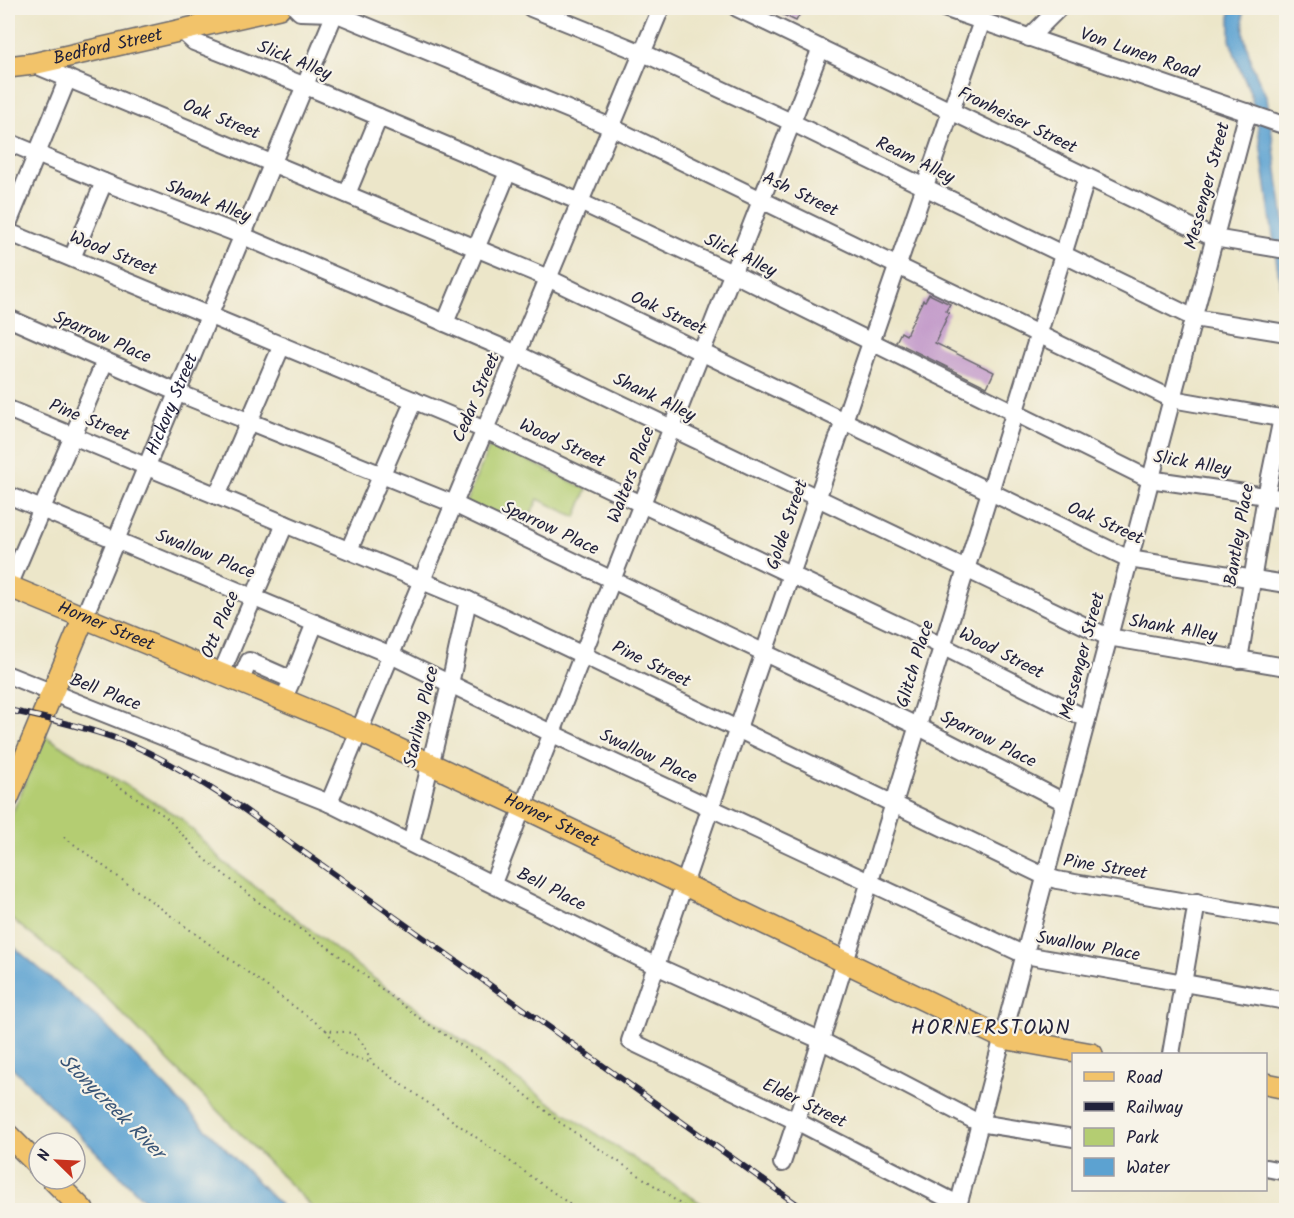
<svg xmlns="http://www.w3.org/2000/svg" width="1294" height="1218" font-family="Kalam,sans-serif">
<style>
.green{fill:#b4cd72;stroke:#6b7856;stroke-width:1.5}
.water{fill:#5ca2d1;stroke:#3f6286;stroke-width:1.5}
.building{fill:#c59ecb}
.lines{fill:none;stroke-linecap:round;stroke-linejoin:round}
.minor-casing{stroke:#69676d;stroke-width:20}
.major-casing{stroke:#69676d;stroke-width:24}
.path{stroke:#69676d;stroke-width:2;stroke-dasharray:1.5 4.5;stroke-linecap:butt}
.minor{stroke:#fff;stroke-width:16}
.major{stroke:#f2c36a;stroke-width:21}
.rail-casing{stroke:#22223b;stroke-width:6}
.rail{stroke:#f7f3e8;stroke-width:4;stroke-dasharray:11;stroke-linecap:butt}
.labels{text-anchor:middle;dominant-baseline:central;stroke-width:4.5;stroke-linejoin:round;paint-order:stroke}
.street-label{font-size:18px;fill:#22223b;stroke:#f7f3e8}
.water-label{font-size:20px;font-style:italic;fill:#395577;stroke:#f7f3e8}
.quarter-label{font-size:21px;letter-spacing:1.5px;fill:#22223b;stroke:#f7f3e8}
</style>
<rect width="100%" height="100%" fill="#f7f3e8"/>
<filter id="ink" filterUnits="userSpaceOnUse"><feTurbulence type="fractalNoise" baseFrequency=".0167" numOctaves="2"/><feDisplacementMap in="SourceGraphic" scale="12" xChannelSelector="R" yChannelSelector="G"/><feConvolveMatrix kernelMatrix="1 2 1 2 8 2 1 2 1" color-interpolation-filters="sRGB"/></filter>
<filter id="wash" filterUnits="userSpaceOnUse"><feTurbulence type="fractalNoise" baseFrequency=".008" numOctaves="4" result="noise"/><feDisplacementMap in="SourceGraphic" scale="24" xChannelSelector="R" yChannelSelector="G"/><feGaussianBlur stdDeviation="1.35" result="paint"/><feColorMatrix in="noise" values="0 0 0 0 0 0 0 0 0 0 0 0 0 0 0 0 0 1.4 0 .05"/><feComposite in="paint" operator="in"/></filter>
<g filter="url(#wash)">
<rect width="100%" height="100%" fill="#ece6c9"/>
<!-- green -->
<path class="green" d="M491,443L587,489L576,517L538,499L523,531L465,504Z
M45,736L182,819L222,861L369,975L549,1102L711,1210H315L93,984L8,916V823Z"/>
<!-- water -->
<path class="water" d="M1230,8H1243L1244,35L1252,65L1267,98L1286,236V313L1277,265L1257,121L1250,92L1239,67L1230,40Z
M8,942L101,1021L285,1210H154L8,1063Z"/>
<g id="blocks">
<!-- building -->
<path class="building" d="M769,8H803L796,21Z
M929,294L950,304L946,311L949,313L935,343L994,372L987,387L896,342L901,332L906,335L923,300L925,301Z"/>
</g>
</g>
<g filter="url(#ink)">
<use href="#blocks" fill-opacity="0" stroke="#69676d" stroke-width="1.5"/>
<g class="lines">
<defs>
<g id="minor">
<path d="M296,8L300,12L335,13L611,127L1172,399L1286,419"/>
<path d="M531,8L652,57L791,122L1194,318L1286,333"/>
<path d="M737,8L1214,238L1286,250"/>
<path d="M944,8L1286,126"/>
<path d="M181,30L194,42L313,89L580,202L732,273L1149,479L1286,499"/>
<path d="M1029,38L1059,8"/>
<path d="M33,64L548,278L1129,559L1286,584"/>
<path d="M8,142L104,182L241,235L517,354L1108,637L1286,667"/>
<path d="M347,194L379,117"/>
<path d="M8,224L68,78"/>
<path d="M8,232L485,430L942,646L1087,719"/>
<path d="M72,258L104,182"/>
<path d="M8,318L176,392L454,504L917,726L1064,802"/>
<path d="M445,323L508,172"/>
<path d="M8,409L468,600L1044,876L1057,880L1286,919"/>
<path d="M8,495L391,655L553,734L1025,955L1286,1001"/>
<path d="M217,496L282,345"/>
<path d="M349,550L414,400"/>
<path d="M8,588L105,361"/>
<path id="s1" d="M84,617L335,13"/>
<path d="M1239,660L1266,496L1282,418"/>
<path d="M221,674L285,524"/>
<path d="M8,675L329,803L656,966L820,1040L979,1123L1074,1138"/>
<path d="M292,680L315,623"/>
<path d="M240,682L249,661L292,680L283,700"/>
<path d="M329,803L661,8"/>
<path d="M411,843L450,684L468,600"/>
<path d="M493,883L821,48"/>
<path d="M1171,1054L1197,902"/>
<path d="M782,1163L796,1121L1087,177"/>
<path d="M1266,1168L1286,1172"/>
<path d="M958,1204L796,1121L630,1041L982,21"/>
<path d="M957,1210C1053,844 1150,478 1248,112"/>
</g>
<g id="major">
<path id="s2" d="M8,67L33,64L279,8"/>
<path id="s3" d="M8,586L359,731L523,807L1003,1038L1092,1054"/>
<path d="M8,798L84,617"/>
<path d="M1266,1084L1286,1088"/>
<path d="M8,1135L39,1166"/>
<path d="M52,1179L83,1210"/>
</g>
</defs>
<!-- minor casing -->
<use href="#minor" class="minor-casing"/>
<!-- major casing -->
<use href="#major" class="major-casing"/>
<!-- path -->
<path class="path" d="M106,778L165,816L205,859L261,904L328,947L419,1018L482,1059L559,1122L667,1194L688,1210
M64,837L326,1030L353,1033L364,1045L372,1063L578,1210
M326,1030L343,1053L372,1063"/>
<!-- minor -->
<use href="#minor" class="minor"/>
<!-- major -->
<use href="#major" class="major"/>
<defs>
<path id="rail" d="M8,710C46,718 86,727 123,741C165,758 204,784 242,808L805,1210"/>
</defs>
<!-- rail casing -->
<use href="#rail" class="rail-casing"/>
<!-- rail -->
<use href="#rail" class="rail"/>
</g>
</g>
<g class="labels">
<!-- street labels -->
<g class="street-label">
<text stroke="none"><textPath href="#s2" startOffset="102">Bedford Street</textPath></text>
<text transform="translate(1139 54) rotate(19)">Von Lunen Road</text>
<text transform="translate(294 61) rotate(22)">Slick Alley</text>
<text transform="translate(221 120) rotate(22)">Oak Street</text>
<text transform="translate(1017 121) rotate(26)">Fronheiser Street</text>
<text transform="translate(915 161) rotate(26)">Ream Alley</text>
<text transform="translate(1208 186) rotate(-75)">Messenger Street</text>
<text transform="translate(800 195) rotate(26)">Ash Street</text>
<text transform="translate(208 202) rotate(21)">Shank Alley</text>
<text transform="translate(113 254) rotate(22)">Wood Street</text>
<text transform="translate(740 256) rotate(26)">Slick Alley</text>
<text transform="translate(668 314) rotate(25)">Oak Street</text>
<text transform="translate(102 338) rotate(24)">Sparrow Place</text>
<text transform="translate(477 398) rotate(-67)">Cedar Street</text>
<text transform="translate(654 398) rotate(26)">Shank Alley</text>
<text stroke="none"><textPath href="#s1" startOffset="230">Hickory Street</textPath></text>
<text transform="translate(89 421) rotate(22)">Pine Street</text>
<text transform="translate(562 444) rotate(25)">Wood Street</text>
<text transform="translate(1192 464) rotate(10)">Slick Alley</text>
<text transform="translate(632 475) rotate(-69)">Walters Place</text>
<text transform="translate(1105 524) rotate(24)">Oak Street</text>
<text transform="translate(788 525) rotate(-71)">Golde Street</text>
<text transform="translate(550 529) rotate(25)">Sparrow Place</text>
<text transform="translate(1240 535) rotate(-80)">Bantley Place</text>
<text transform="translate(205 555) rotate(22)">Swallow Place</text>
<text transform="translate(221 625) rotate(-67)">Ott Place</text>
<text stroke="none"><textPath href="#s3" startOffset="106">Horner Street</textPath></text>
<text transform="translate(1173 629) rotate(10)">Shank Alley</text>
<text transform="translate(1001 654) rotate(27)">Wood Street</text>
<text transform="translate(1083 656) rotate(-75)">Messenger Street</text>
<text transform="translate(916 664) rotate(-73)">Glitch Place</text>
<text transform="translate(651 665) rotate(26)">Pine Street</text>
<text transform="translate(105 693) rotate(21)">Bell Place</text>
<text transform="translate(422 717) rotate(-77)">Starling Place</text>
<text transform="translate(988 740) rotate(27)">Sparrow Place</text>
<text transform="translate(648 757) rotate(25)">Swallow Place</text>
<text stroke="none"><textPath href="#s3" startOffset="592">Horner Street</textPath></text>
<text transform="translate(1105 868) rotate(9)">Pine Street</text>
<text transform="translate(551 890) rotate(27)">Bell Place</text>
<text transform="translate(1088 947) rotate(10)">Swallow Place</text>
<text transform="translate(804 1104) rotate(26)">Elder Street</text>
</g>
<!-- water labels -->
<g class="water-label">
<text transform="translate(111 1107) rotate(45)">Stonycreek River</text>
</g>
<!-- quarter labels -->
<g class="quarter-label">
<text x="991" y="1028">HORNERSTOWN</text>
</g>
</g>
<!-- margin -->
<rect width="1294" height="1218" fill="none" stroke="#f7f3e8" stroke-width="30"/>
<!-- legend -->
<rect x="1072" y="1053" width="195" height="138" fill="#f7f3e8" stroke="#a29fa3" stroke-width="1.5"/>
<rect x="1084" y="1072" width="30" height="9" fill="#f2c36a" stroke="#a29fa3" stroke-width="1.5"/>
<text x="1126" y="1083" font-size="18" fill="#22223b">Road</text>
<rect x="1084" y="1102" width="30" height="9" fill="#22223b" stroke="#a29fa3" stroke-width="1.5"/>
<text x="1126" y="1113" font-size="18" fill="#22223b">Railway</text>
<rect x="1084" y="1128" width="30" height="18" fill="#b4cd72" stroke="#a29fa3" stroke-width="1.5"/>
<text x="1126" y="1143" font-size="18" fill="#22223b">Park</text>
<rect x="1084" y="1158" width="30" height="18" fill="#5ca2d1" stroke="#a29fa3" stroke-width="1.5"/>
<text x="1126" y="1173" font-size="18" fill="#22223b">Water</text>
<!-- north arrow -->
<g transform="translate(57 1161) rotate(294)"><circle r="28" fill="#f7f3e8" stroke="#a29fa3" stroke-width="1.5"/>
<path d="M0-4.5L10 22L0 15L-10 22Z" fill="#c8321e"/>
<text y="-9" font-size="16" font-weight="bold" text-anchor="middle" fill="#22223b">N</text>
</g>
</svg>
